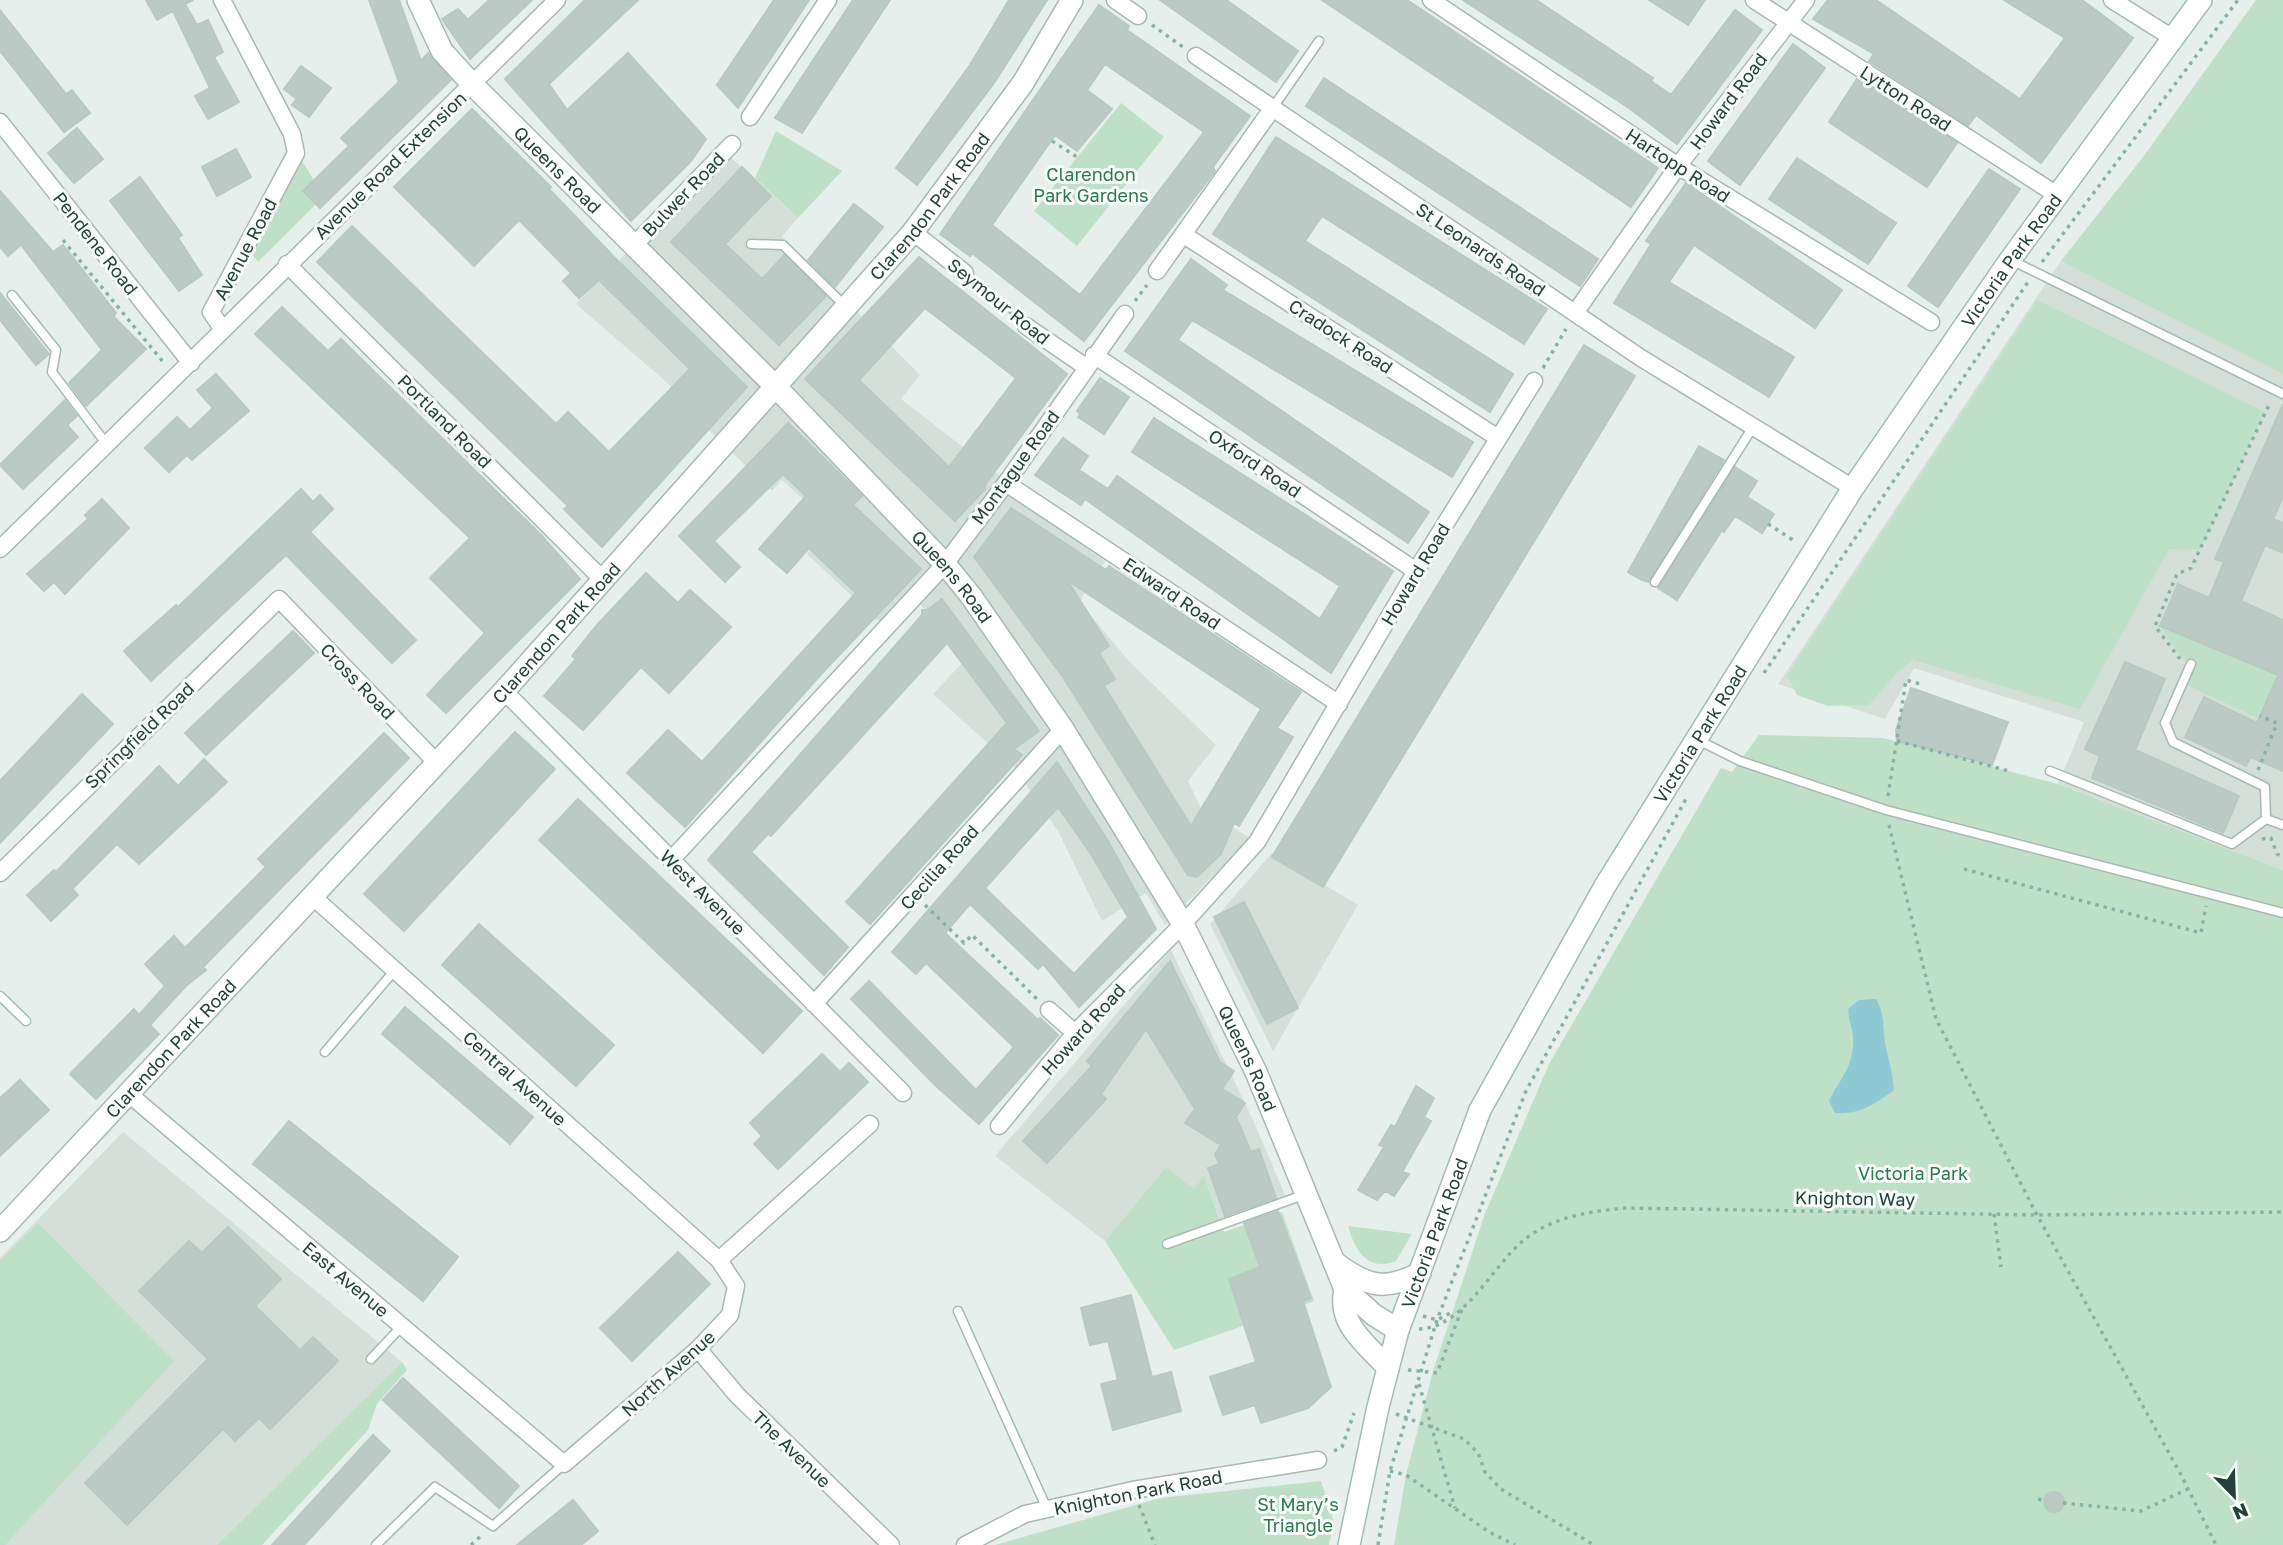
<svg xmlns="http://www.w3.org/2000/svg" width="2283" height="1545" font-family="'Golos Text',sans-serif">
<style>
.built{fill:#d4dfda}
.green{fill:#bfe0c8}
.water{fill:#8ec9d4}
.building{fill:#bbcac4;stroke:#b8c9c2;stroke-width:2;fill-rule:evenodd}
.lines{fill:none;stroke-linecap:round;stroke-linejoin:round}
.service-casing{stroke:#a8b8b2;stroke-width:11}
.minor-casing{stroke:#a8b8b2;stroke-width:19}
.tertiary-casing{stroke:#a8b8b2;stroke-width:24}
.secondary-casing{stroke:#a4bbb3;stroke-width:24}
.path{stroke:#86b3a5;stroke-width:3.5;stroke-dasharray:3.5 5;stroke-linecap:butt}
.service{stroke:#fff;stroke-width:8}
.minor{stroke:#fff;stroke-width:16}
.tertiary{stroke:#fff;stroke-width:21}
.secondary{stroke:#fff;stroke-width:21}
.labels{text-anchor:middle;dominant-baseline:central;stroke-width:6;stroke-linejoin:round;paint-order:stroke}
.street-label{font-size:18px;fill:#24423a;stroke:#f7fbf9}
.park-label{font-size:18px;fill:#2d7a4b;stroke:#f7fbf9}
</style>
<rect width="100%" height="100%" fill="#e6efeb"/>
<!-- built -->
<path class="built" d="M2256,0H2283V870L2058,784L2084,722L1914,668L1885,719L1778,684L2061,261L2144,156Z
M725,152L798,218L782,236L920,375L901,399L1003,478L1014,498L1105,561L1079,602L1130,662L1216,745L1188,781L1201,808L1250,838L1165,925L1146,893L1102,921L1058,831L1014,767L933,694L962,663L923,607L914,598L886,627L874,617L807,554L833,526L782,480L772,491L696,418L701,412L576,304Z
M1272,853L1358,905L1273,1051L1210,924Z
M1171,950L1254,1122L1285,1195L1220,1219L1204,1177L1194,1189L1166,1167L1105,1241L995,1156Z
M123,1132L402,1362L217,1545H0V1258Z"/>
<!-- green -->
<path class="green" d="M2256,0H2283V374L2061,261L2144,156Z
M1121,103L1164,137L1077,246L1034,211Z
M776,131L842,171L798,218L755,178Z
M302,161L314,180L303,191L316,204L258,262L253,255Z
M2037,300L2265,412L2200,550L2169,549L2080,709L1913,660L1895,675L1869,705L1828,706L1797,695L1787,675Z
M2160,626L2275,673L2274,726L2187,685L2191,664L2180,656Z
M1759,735L1883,738L2058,784L2283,870V1545H1394L1406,1475L1433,1371L1484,1216L1549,1064L1721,768L1732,772Z
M1166,1167L1194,1189L1204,1176L1224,1232L1282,1212L1314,1301L1174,1350L1105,1241Z
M38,1223L174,1361L5,1545H0V1261Z
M1348,1226L1412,1234L1396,1261C1368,1272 1355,1251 1348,1226Z
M402,1362L407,1370L377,1404L368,1430L262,1545H217Z
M1321,1481L1334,1522L1329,1545H995L1160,1498Z"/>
<!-- water -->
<path class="water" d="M1876,999C1886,1015 1882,1029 1886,1047C1889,1062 1893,1074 1894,1090C1875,1104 1859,1115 1835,1113L1829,1101C1841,1077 1854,1067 1853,1038C1853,1028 1848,1019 1848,1009L1859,1000Z"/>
<!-- building -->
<path class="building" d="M146,0H193L185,4L197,25L208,20L223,52L214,57L239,102L208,119L195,96L210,88L173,11L157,20Z
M369,0H399L421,61L428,53L451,80L320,208L303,191L349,146L341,138L399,82Z
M489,0H532L470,59L442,19L458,9L468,20Z
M585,0H638L549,84L567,110L628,53L706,139L691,161L631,221L505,79Z
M774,0H809L738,108L717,85Z
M853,0H890L802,133L775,118Z
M1009,0H1047L994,83L917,185L896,168L970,65Z
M1160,0H1226L1298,51L1276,82Z
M1322,0H1407L1658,168L1631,207Z
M1463,0H1536L1653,78L1651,81L1671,95L1735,10L1762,30L1677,144L1629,108Z
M1649,0H1705L1688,25Z
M1828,0H1876L2020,99L2065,38L2004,0H2082L2133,38L2041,163L1976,115L1968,126L1869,61L1874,54L1813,19Z
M1099,5L1129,26L1127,30L1250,116L1213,167L1215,171L1084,341L972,253L970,256L940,234ZM1105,64L1204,132L1080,295L992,225L1055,135L1077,151L1112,109L1087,90Z
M0,10L66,94L72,90L90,113L64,132L0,51Z
M1793,44L1825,68L1740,185L1708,161Z
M301,66L331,88L309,117L292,105L297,99L284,89Z
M1324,78L1598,259L1580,286L1306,106Z
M1857,79L1957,143L1927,187L1829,122Z
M472,109L551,187L549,189L618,261L747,387L602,547L564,509L568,506L317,262L352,226L556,424L568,412L609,452L690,369L599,280L579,298L563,281L571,273L519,220L474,266L394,187Z
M77,128L103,159L74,183L48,153Z
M1276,137L1547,309L1524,344L1322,216L1305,241L1513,374L1490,412L1213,234Z
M236,149L251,177L217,196L202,167Z
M1797,158L1896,223L1868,264L1769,199Z
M742,167L771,196L725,244L762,279L784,255L826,296L779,345L671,242Z
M1989,169L2020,189L1938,307L1908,286Z
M140,177L182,235L178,238L202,275L179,291L110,201Z
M1686,183L1842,290L1815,328L1694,245L1669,282L1794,357L1769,397L1614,303L1651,244L1646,241Z
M0,191L53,252L63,245L116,313L113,316L146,349L86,406L69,383L102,350L21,245L8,256L0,247Z
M854,204L883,227L835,287L808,260Z
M919,257L1067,374L985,485V489L955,521L805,379ZM925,308L1016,378L949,467L859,380Z
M1191,259L1227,285L1223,290L1473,442L1452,477L1192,320L1178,340L1429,512L1408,543L1125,351Z
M0,293L49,354L36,365L0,320Z
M282,307L328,351L341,339L541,535L580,579L446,713L427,695L485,633L430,578L470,538L255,334Z
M1584,345L1635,376L1323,887L1272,857Z
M216,374L249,411L192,460L187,455L169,472L145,448L177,417L190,430L213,408L197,390Z
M1100,378L1129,397L1104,434L1078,417L1080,414L1077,411Z
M65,400L77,416L67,425L78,437L23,489L0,465Z
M2283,404V497L2273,519L2283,523V553L2265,545L2241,601L2283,620V771L2250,757L2246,766L2185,737L2204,697L2257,723L2278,675L2160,626L2178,584L2209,598L2224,562L2215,559Z
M1154,418L1393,571L1331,673L1085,499L1081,505L1035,475L1063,438L1088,456L1079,470L1108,489L1117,476L1320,619L1340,586L1132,452Z
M788,423L862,496L853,505L921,569L823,672L685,827L627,773L668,730L702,762L856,593L809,548L787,573L759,549L806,496L783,474L714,541L740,567L725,582L679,536Z
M1699,446L1724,460L1649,582L1642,580L1628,572Z
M1735,467L1757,481L1747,497L1774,514L1762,533L1735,516L1724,532L1722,530L1677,600L1658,588Z
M301,489L313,502L320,495L333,509L310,532L416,640L392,663L286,555L151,681L124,651L176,605L178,607Z
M102,499L129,528L65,594L54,582L44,591L27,574L88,519L85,515Z
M1011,508L1106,570L1109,566L1301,692L1277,728L1293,737L1239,826L1234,823L1221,854L1197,877L1188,875L1063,677L974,557ZM1067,580L1261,709L1191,826L1104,686L1115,679L1099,653L1109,646Z
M646,573L678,603L690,590L731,627L669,693L641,667L583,730L544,696L576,659L572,656L597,625Z
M942,599L1039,731L1014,749L1022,755L870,924L846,902L1007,723L947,643L771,836L768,834L751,852L848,947L824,975L708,860L922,615V610H927Z
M293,631L314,653L206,755L185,733Z
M2125,662L2165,679L2135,750L2239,796L2223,833L2092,778L2100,756L2085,749Z
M1911,688L2008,722L1992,765L1897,741L1896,730Z
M82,694L113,724L0,843V781Z
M515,732L555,769L404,931L364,894Z
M384,733L409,758L203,967L206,970L186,986L150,1025L159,1034L96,1099L70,1074L134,1009L139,1015L165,986L145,964L174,936L185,948L266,867L258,859Z
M204,759L227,782L139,864L117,844L72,889L78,895L51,921L27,895L54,870L56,872L159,766L178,786Z
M1057,762L1108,841L1156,929L1079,1007L1043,964L1038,969L970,904L945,933L1038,1020L1040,1018L1058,1035L979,1124L936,1086L851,999L869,981L976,1090L1014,1047L926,963L916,974L892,952ZM1058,807L1091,854L1128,917L1074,974L985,888Z
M578,799L802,1011L763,1053L539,840Z
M1244,902L1298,1008L1267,1024L1214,917Z
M479,924L614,1045L576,1086L442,965Z
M1170,961L1220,1062L1234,1071L1222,1089L1245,1103L1236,1117L1251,1152L1259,1149L1276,1198L1225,1216L1208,1168L1219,1164L1215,1154L1221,1145L1185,1123L1195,1109L1146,1029L1101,1094L1106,1099L1047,1163L1023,1141L1092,1066L1087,1061Z
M405,1007L533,1117L510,1144L382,1034Z
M822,1054L840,1072L849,1063L868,1082L778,1169L754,1144L762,1136L750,1123Z
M20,1080L49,1110L0,1156V1098Z
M1416,1086L1434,1098L1424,1117L1431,1121L1402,1172L1409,1174L1394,1196L1385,1191L1377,1200L1358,1190L1384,1147L1379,1145L1391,1125L1395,1127Z
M289,1121L458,1257L423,1301L253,1164Z
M1278,1211L1311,1298L1303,1301L1331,1387L1308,1408L1261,1423L1255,1405L1223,1415L1210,1377L1256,1362L1229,1279L1260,1267L1244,1223Z
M228,1227L281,1279L255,1306L300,1350L313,1337L338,1361L270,1429L259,1418L235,1441L223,1429L127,1525L85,1483L208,1359L139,1291L189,1241L202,1253Z
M678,1252L710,1284L632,1361L600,1328Z
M1131,1295L1152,1377L1171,1372L1181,1411L1113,1430L1101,1384L1118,1380L1108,1341L1090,1345L1081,1308Z
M403,1378L519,1486L499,1508L383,1400Z
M373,1435L390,1451L304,1545H272Z
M2044 1502a10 10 0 1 1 20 0a10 10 0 1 1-20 0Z
M573,1500L598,1531L581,1545H517Z"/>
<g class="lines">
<defs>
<path id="service" d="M1272,109L1319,41
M751,244L783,245L844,305
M2013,261L2283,394
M12,295L56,350L52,372L108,446
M1655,582L1753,427
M2191,664L2165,723L2173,742L2265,787L2266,819
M1698,740L1740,761L1886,810L2283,913
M2050,771L2232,844L2266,819L2283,825
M0,996L26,1021
M325,1052L395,970
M1167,1244L1306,1194
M958,1311L1047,1509
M371,1359L402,1326
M376,1545L435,1487L493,1526L564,1464"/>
<path id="minor" d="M1115,0L1138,16
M1431,0L1678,166L1931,322
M1754,0L2057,195
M2112,0L2171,37
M1196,56L1641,358L1853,488
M750,117L828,0
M0,122L191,363
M913,232L965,273
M1184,235L1498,438
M635,244L732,144
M287,264L602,579
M1157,271L1272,109
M1575,313L1678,166L1806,0
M1026,326L1086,367
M223,330L557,0
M1094,355L1416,571
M1006,483L1339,704
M0,549L223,330L211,312L296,153L292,134L222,0
M504,691L903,1093
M671,860L945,564L1006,483L1125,314
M0,873L279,599L437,763
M312,896L719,1260
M814,1004L1063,729
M1049,1010L1075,1033
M129,1094L564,1464L698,1349L730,1315L736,1286L719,1260L870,1124
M999,1126L1075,1033L1183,924L1257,842L1416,571L1534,381
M698,1349L737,1395L891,1545
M965,1545L1025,1514L1133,1490L1318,1460"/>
<g id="tertiary">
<path id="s1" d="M418,0L442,51L473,85L776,387L945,564L971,596L1063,729L1183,924L1256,1072L1345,1289L1374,1315L1398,1330"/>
<path id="s2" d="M0,1231L504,691L913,232L1023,83L1072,0"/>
<path d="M1334,1262C1366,1286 1384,1292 1420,1273"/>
<path d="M1345,1289C1337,1325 1367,1344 1388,1368"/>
</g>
<g id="secondary">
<path id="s3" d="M1349,1545L1378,1407L1398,1330L1480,1110L1605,886L1853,488L2010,260L2201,0"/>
</g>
</defs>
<!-- service casing -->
<use href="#service" class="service-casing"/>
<!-- minor casing -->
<use href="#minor" class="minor-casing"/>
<!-- tertiary casing -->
<use href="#tertiary" class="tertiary-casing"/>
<!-- secondary casing -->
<use href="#secondary" class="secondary-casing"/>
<!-- path -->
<path class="path" d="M1152,25L1183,47
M1052,141L1077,157
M63,240L164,363
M2042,262L2238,0
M977,283L1014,315
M1135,301L1147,285
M1543,368L1566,329
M1768,524L1796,542
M2180,659L2155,626L2177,574L2191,568L2270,403
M1764,673L2028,282
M1897,741L2009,771
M2258,770L2277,723L2260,716
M1888,796L1906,680L1920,684
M1889,825L1936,1019L2037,1215L2180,1473L2216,1545
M2262,839L2271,838L2277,854L2283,857
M1964,869L2201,933L2206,906
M925,905L964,943L972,935L1037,999
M1994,1214L2001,1267
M1423,1316L1437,1320L1454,1311
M1419,1329C1465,1327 1491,1267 1524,1240C1553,1216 1592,1211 1627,1208L2037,1215L2283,1212
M1408,1370L1437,1373L1462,1309
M1419,1384L1455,1508
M1396,1414L1464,1439L1478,1453L1485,1472L1501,1489L1594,1545
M1334,1451L1342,1447L1354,1413
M1390,1471L1406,1475L1489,1532L1515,1545
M2038,1499L2045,1501
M2063,1503L2141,1511L2188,1489
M1139,1505L1155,1545
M471,1545L483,1534
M1378,1545L1390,1471L1437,1320L1526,1091L1686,799"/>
<!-- service -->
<use href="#service" class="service"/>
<!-- minor -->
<use href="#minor" class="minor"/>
<!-- tertiary -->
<use href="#tertiary" class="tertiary"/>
<!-- secondary -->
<use href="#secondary" class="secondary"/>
</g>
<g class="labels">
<!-- street labels -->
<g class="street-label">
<text transform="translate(1906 98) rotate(33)">Lytton Road</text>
<text transform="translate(1728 101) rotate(-53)">Howard Road</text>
<text transform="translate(390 165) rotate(-44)">Avenue Road Extension</text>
<text transform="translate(1678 165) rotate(33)">Hartopp Road</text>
<text stroke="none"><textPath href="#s1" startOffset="222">Queens Road</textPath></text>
<text transform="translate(683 194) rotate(-46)">Bulwer Road</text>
<text stroke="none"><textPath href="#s2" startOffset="1384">Clarendon Park Road</textPath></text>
<text transform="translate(96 243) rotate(52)">Pendene Road</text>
<text transform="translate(245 249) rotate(-62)">Avenue Road</text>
<text transform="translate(1481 249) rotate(34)">St Leonards Road</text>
<text stroke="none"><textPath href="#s3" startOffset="1458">Victoria Park Road</textPath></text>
<text transform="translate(999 301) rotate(39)">Seymour Road</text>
<text transform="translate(1341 336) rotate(33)">Cradock Road</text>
<text transform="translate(445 421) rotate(45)">Portland Road</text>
<text transform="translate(1255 463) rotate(34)">Oxford Road</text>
<text transform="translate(1015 467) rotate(-54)">Montague Road</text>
<text transform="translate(1415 574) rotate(-59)">Howard Road</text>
<text stroke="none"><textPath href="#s1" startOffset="789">Queens Road</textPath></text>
<text transform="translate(1172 593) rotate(34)">Edward Road</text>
<text stroke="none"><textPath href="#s2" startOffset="817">Clarendon Park Road</textPath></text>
<text transform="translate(358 681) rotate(46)">Cross Road</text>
<text stroke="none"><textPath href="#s3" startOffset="891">Victoria Park Road</textPath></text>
<text transform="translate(139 735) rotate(-44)">Springfield Road</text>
<text transform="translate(939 867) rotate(-48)">Cecilia Road</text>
<text transform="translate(703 892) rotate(45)">West Avenue</text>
<text transform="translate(1083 1029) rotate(-48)">Howard Road</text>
<text stroke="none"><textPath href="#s2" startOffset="250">Clarendon Park Road</textPath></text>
<text stroke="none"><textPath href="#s1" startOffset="1356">Queens Road</textPath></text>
<text transform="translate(515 1078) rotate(42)">Central Avenue</text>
<text transform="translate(1855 1198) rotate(1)">Knighton Way</text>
<text stroke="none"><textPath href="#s3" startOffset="324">Victoria Park Road</textPath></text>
<text transform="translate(346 1279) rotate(40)">East Avenue</text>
<text transform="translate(668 1373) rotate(-42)">North Avenue</text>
<text transform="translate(792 1449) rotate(44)">The Avenue</text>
<text transform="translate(1138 1492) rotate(-11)">Knighton Park Road</text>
</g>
<!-- park labels -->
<g class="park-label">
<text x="1091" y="174">Clarendon<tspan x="1091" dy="21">Park Gardens</tspan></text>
<text x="1913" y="1173">Victoria Park</text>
<text x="1298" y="1504">St Mary’s<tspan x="1298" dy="21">Triangle</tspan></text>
</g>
</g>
<!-- north arrow -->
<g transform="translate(2234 1496) rotate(157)" stroke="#f7fbf9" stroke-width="5" paint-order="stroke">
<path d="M0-5L12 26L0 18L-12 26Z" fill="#24423a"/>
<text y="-10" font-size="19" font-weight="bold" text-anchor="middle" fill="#24423a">N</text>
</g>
</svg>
